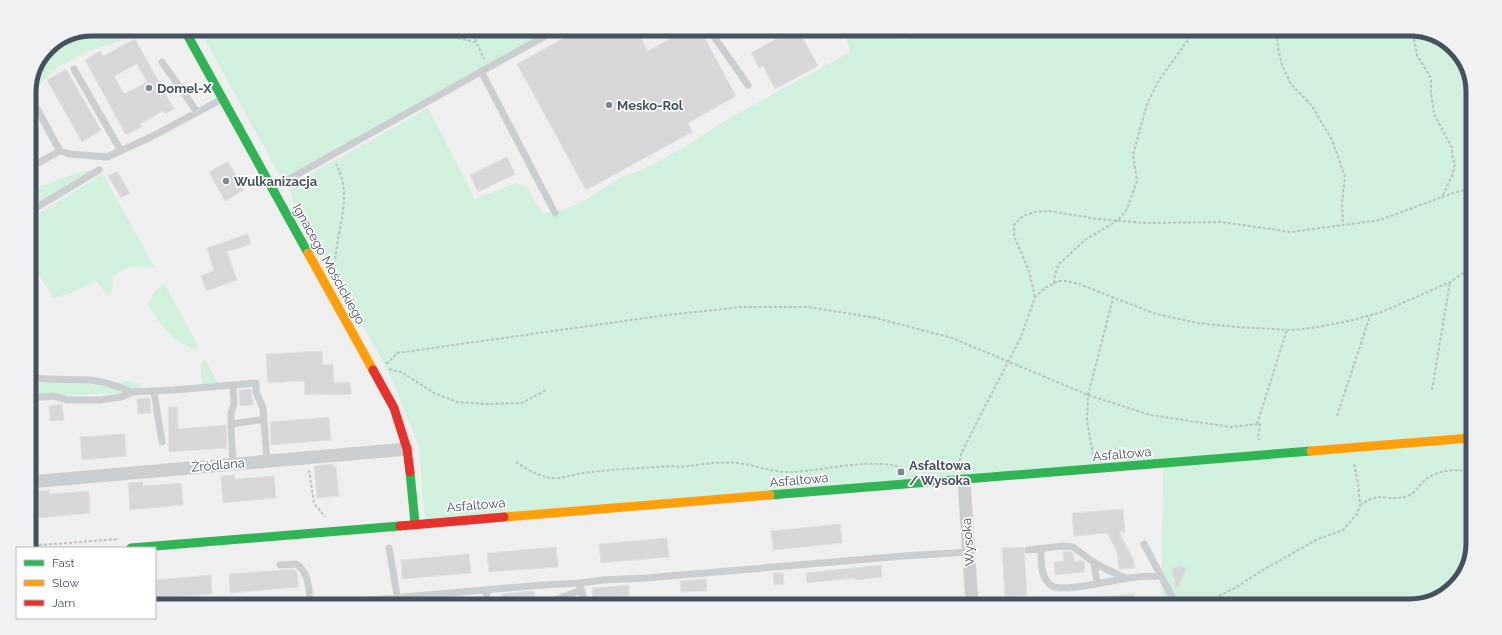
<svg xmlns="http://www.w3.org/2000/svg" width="1502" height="635" font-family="Raleway,sans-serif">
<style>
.green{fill:#d2f0de}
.building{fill:#d7d7d9;stroke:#e1e1e2;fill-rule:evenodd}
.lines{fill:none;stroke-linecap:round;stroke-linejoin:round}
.path{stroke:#b7c4c0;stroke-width:2;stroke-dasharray:3 2;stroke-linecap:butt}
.lane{stroke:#cbced0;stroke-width:7}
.street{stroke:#cbced0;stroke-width:13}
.fast{stroke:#30b455;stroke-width:9}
.slow{stroke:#ff9f0a;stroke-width:9}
.jam{stroke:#e5322d;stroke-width:9}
.poi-dot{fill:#81888f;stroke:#fff;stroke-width:1.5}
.labels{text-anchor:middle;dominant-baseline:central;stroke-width:3.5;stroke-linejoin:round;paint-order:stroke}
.poi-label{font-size:13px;font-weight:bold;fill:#45515c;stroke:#fff;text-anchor:start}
.street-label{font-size:13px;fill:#45515c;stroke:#fff}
.rim{fill:none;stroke:#45515c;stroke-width:5}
</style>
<rect width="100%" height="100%" fill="#f0efef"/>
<!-- green -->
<path class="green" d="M92,29H148L115,43L84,53L61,65L45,79L29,98V88L48,47Z
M199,29L548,31L282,180Z
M845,32H896L902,40L917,37L929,32L1434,34L1460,54L1473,88L1468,567L1445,595L1410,606L1161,605L1163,467L425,525L419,446L391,378L382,360L292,199L289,186L428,108L475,199L516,183L528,188L537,206L544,213L562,210L582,202L601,190L619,179L646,168L679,150L728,119L850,52Z
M96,169L29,212V185C45,189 62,177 78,173C84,171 90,170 96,169Z
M103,174L155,268C137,266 127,264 112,278L113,285L111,293L106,294L97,281L71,293L53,298L33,265L29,267V219Z
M164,283L199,347L192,349L177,341L170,335L156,318L152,311L148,306C150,296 156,290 164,283Z
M205,359L221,388L203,389C202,378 197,367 205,359Z
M29,375L40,379L106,386L127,381L141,384L145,392L29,397Z"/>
<!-- building -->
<path class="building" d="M577,31H637L648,51L684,31H701L736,96L688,123L692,132L586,190L517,64Z
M790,31H799L818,66L775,89L763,66L759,68L751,53Z
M135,39L174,109L165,114L163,111L140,124L142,127L126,135L85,60L100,51L103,56ZM137,64L147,82L124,94L114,76Z
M66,69L101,130L82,142L47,80Z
M507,157L515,174L478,192L470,175Z
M228,161L244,190L225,201L209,172Z
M117,171L130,193L121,198L108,176Z
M248,234L251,244L227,252L237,280L206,291L201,276L214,271L207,248Z
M322,351L323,365L333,364L334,383L350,382L351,394L305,395L304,381L268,383L266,354Z
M251,389L253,405L240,406L239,390Z
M150,398L151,413L138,414L137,399Z
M62,404L64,420L50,421L49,406Z
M168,407H178V429L226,425L227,448L169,452Z
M329,417L331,440L271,445L270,422Z
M29,431H36L39,463L29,464Z
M125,434L126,456L82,460L80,437Z
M333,464V467H336L339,496L317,498L314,466Z
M235,475V479L274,476L276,498L223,503L221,476Z
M143,482V486L181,483L183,505L130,510L128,483Z
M50,490V494L89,491L90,513L38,518L36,491Z
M1123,509L1125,532H1119L1134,561L1135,568L1119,569L1117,552L1107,533L1074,536L1072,513Z
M840,524L842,543L773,550L771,531Z
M667,538L669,557L601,563L599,544Z
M556,547L558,567L489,572L487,553Z
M1024,547L1027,595L1005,597L1002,548Z
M1063,551L1071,552L1074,554V561H1084L1085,572L1055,575L1054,562L1064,561Z
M469,554L471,573L402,579L401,560Z
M881,565L882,577L856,580L855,578L807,583L806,573Z
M1181,565L1182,568L1187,567L1177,589L1171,569Z
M294,569L297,572L299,587L230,593L229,574Z
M773,573H783L784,584L774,585Z
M211,575L212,594L155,599V580Z
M706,579L707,591L681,592L680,581Z
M629,585V596L593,600L592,588Z
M534,591L535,602L502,603L501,594Z
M1134,594L1135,605H1087V598Z"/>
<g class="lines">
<!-- path -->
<path class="path" d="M414,30L451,36L477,43
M471,30L484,59
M1277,33L1278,48L1282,65L1291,84L1312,106L1332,140L1345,177L1342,203L1343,225
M1413,34L1417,55L1431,78V92L1434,114L1452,148V155L1455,164L1452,176L1442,197L1460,191L1472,189
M335,269C334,233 355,199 336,164
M1054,283L1055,274L1059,264L1085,240L1118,220L1127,209L1137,181L1133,155L1147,104L1159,80L1193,33
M1035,297L1029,271L1014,236V225L1023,216L1035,212L1049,211L1098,219L1145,223L1221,222L1291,232L1380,220L1442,197
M386,363L389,362L397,353L667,315L742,307H809L876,318L952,338L1088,395L1150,415L1231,427L1260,424L1258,437L1259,440
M389,369L401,372L434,393L457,402L486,404L522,403L546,390
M1432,390L1450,282
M1337,416L1370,316
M1257,424L1287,330
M1093,455L1087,421L1088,395L1113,298
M516,462C525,468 538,476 550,478C562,479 572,475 583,473C613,469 643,468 673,466L680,467C699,465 718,461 738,463C756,465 773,473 792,472C821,471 879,456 904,469
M959,466L961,454L979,418L1021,337L1035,297L1045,288L1059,281H1066L1079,284L1156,314L1198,323L1236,327L1291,330L1312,328L1349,321L1382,312L1450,282L1471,268
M309,470L314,503L325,517
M1360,505C1364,503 1369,499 1374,498C1384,495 1394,501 1407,496C1415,494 1417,487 1423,482C1435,470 1453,469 1469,471
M29,529L32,520L30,493
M29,546L119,539
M1201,605L1235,588L1263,570L1318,539L1343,530L1357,514L1360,505L1358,483L1354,463"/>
<!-- lane -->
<path class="lane" d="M710,31L748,85
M162,62L197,112
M74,69L121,151
M481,71L555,213
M30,96L60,151L70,154L107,157L151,137L222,99
M29,168L60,151
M273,188L554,31
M29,212L99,170
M35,378C53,380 71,379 89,380C104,381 118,386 132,392
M233,385L234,404L231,414V428L233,464
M154,392L162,442
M29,398L53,396L68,400H100L121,397L132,392L174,390L256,383V392L263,408L267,461
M231,424L259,420
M1144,544L1172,597L1175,605
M389,548L398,601
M1041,549C1041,561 1040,578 1052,586C1064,593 1120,578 1137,577C1145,576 1153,576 1161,576
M1028,550L1062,546L1073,547L1096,564L1125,578
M1094,562L1097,583
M280,565L296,564C309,572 309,588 310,602
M580,585L585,603
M346,602L543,585L579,583L603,580L645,578L904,556L968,552
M486,603L487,590
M547,603L581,590"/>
<!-- street -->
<path class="street" d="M964,480L972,604
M29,482L407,449"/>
<!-- fast -->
<path class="fast" d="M184,29L308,253
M410,472L415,523
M770,495L1311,451
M131,548L400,526"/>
<!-- slow -->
<path class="slow" d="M308,253L373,370
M1311,451L1470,438
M504,517L770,495"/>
<!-- jam -->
<path class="jam" d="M373,370L394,408L407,449L410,472
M400,526L504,517"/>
</g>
<!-- markers -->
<g class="poi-dot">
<circle cx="149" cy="88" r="4"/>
<circle cx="609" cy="105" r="4"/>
<circle cx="226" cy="181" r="4"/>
<rect x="897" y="468" width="8" height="8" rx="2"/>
</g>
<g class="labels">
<!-- poi labels -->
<g class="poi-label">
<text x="157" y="88">Domel-X</text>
<text x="617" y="105">Mesko-Rol</text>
<text x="234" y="181">Wulkanizacja</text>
<text x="909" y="465">Asfaltowa<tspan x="909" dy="15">/ Wysoka</tspan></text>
</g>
<!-- street labels -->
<g class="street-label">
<text transform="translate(329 264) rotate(61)">Ignacego Mościckiego</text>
<text transform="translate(1122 454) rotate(-5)">Asfaltowa</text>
<text transform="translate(218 465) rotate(-5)">Źródlana</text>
<text transform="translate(799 480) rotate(-5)">Asfaltowa</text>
<text transform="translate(476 505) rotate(-5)">Asfaltowa</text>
<text transform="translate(968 542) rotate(-94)">Wysoka</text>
</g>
</g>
<!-- crop -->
<path d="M0 0H1502V635H0ZM92 36H1410A56 56 0 0 1 1466 92V543A56 56 0 0 1 1410 599H92A56 56 0 0 1 36 543V92A56 56 0 0 1 92 36Z" fill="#f0f1f2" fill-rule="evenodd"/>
<path class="rim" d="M92 36H1410A56 56 0 0 1 1466 92V543A56 56 0 0 1 1410 599H92A56 56 0 0 1 36 543V92A56 56 0 0 1 92 36Z"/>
<!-- legend -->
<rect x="16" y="547" width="140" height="72" fill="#ffffff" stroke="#b5b9be"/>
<rect x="24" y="560" width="20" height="6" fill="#30b455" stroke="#b5b9be"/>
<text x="52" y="567" font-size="12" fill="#45515c">Fast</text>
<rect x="24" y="580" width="20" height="6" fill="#ff9f0a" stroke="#b5b9be"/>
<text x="52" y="587" font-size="12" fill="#45515c">Slow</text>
<rect x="24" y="600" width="20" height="6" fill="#e5322d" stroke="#b5b9be"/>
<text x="52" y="607" font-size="12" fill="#45515c">Jam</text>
</svg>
